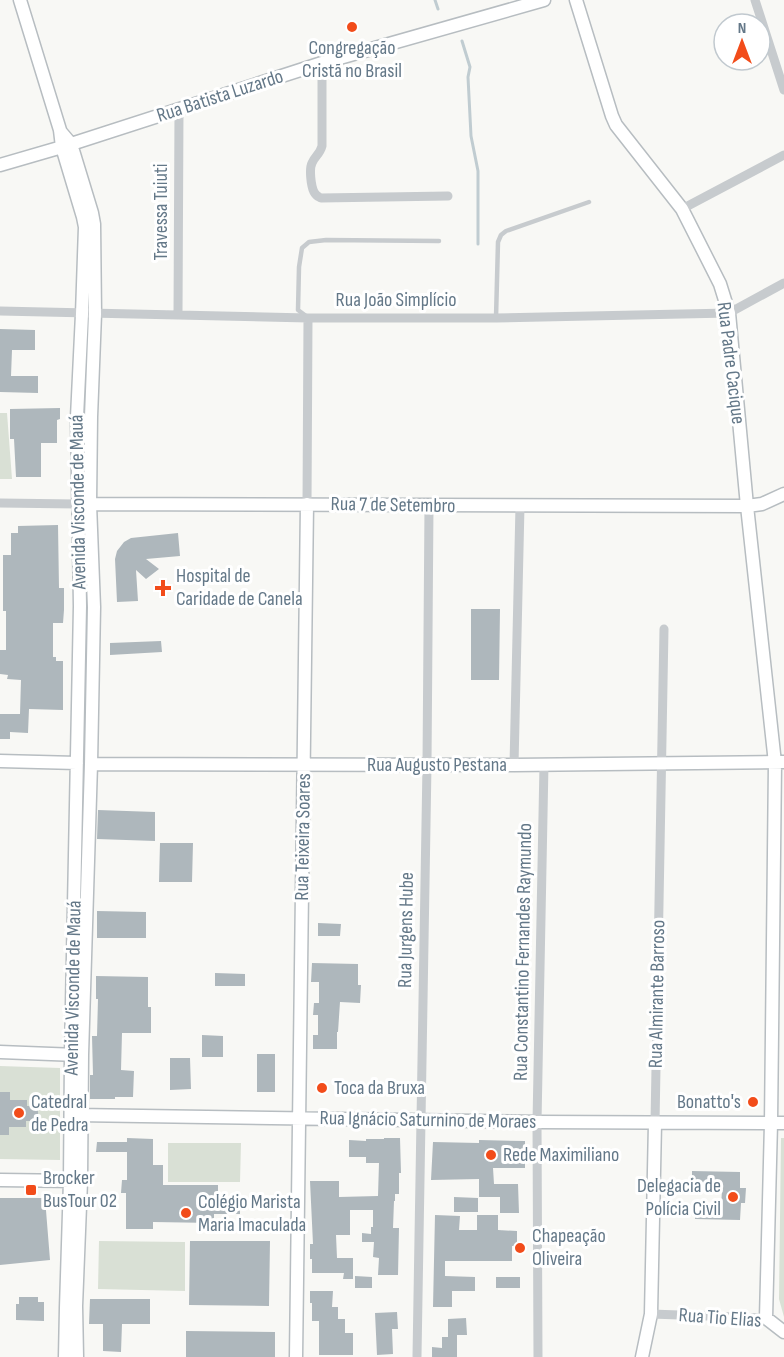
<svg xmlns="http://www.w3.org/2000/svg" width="784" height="1357" font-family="'Sofia Sans Condensed',sans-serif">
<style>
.green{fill:#d9e0d5}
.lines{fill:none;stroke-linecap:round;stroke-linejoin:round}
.stream{stroke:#c0ccd1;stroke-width:3}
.building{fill:#aeb7bc}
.secondary-casing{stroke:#b7bdc1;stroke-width:15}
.lane{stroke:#c7cbce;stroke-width:4.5}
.street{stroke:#c7cbce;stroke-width:9}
.secondary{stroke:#fff;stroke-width:12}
.poi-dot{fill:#f24c1a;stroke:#fff;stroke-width:2}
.labels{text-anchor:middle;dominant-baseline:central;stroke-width:6;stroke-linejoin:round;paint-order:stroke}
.poi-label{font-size:20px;fill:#647888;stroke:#fff;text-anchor:start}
.street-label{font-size:20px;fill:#647888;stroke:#fff}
</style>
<rect width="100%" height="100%" fill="#f8f8f5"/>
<!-- green -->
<path class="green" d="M0,413H7L12,479H0Z
M0,1066L60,1068V1160L0,1159Z
M781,1138H784V1317L779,1299Z
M168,1143H241L240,1182H168Z
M99,1241L185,1242V1291L98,1289Z"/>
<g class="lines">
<!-- stream -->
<path class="stream" d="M435,0L438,9
M462,41L470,67L468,77L471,136L478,171V244"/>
</g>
<!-- building -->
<path class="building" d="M0,329L35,330V350H12L11,376H38V393L0,392Z
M60,408V419L57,420V443H41V477H16L14,439H10V409Z
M58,525L59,588H64V610L63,623H53V657H56V661H63V710L29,709L28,733L10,732V739H0V714H20L21,680L7,679L8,675L0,674V650H6V611H3V555H11V533H18V526Z
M178,533L180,556L146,559L159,569L146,579L136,570L138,601L117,602L115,559L117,551L124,542L131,538Z
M471,609H500L499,680H471Z
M161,641L162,652L110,655V643Z
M98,810L155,812V841L97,839Z
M160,843H193L192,882H159Z
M97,911L146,912V938H97Z
M318,923L341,924L340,936H318Z
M312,963L358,964V985H361L360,1003L340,1002L338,1032H337V1049H313V1035H318V1015H313L314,1003H319V982H311Z
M215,973L245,974V986H215Z
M96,976L148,977V1007H151V1033H122L121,1070L134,1071L133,1097H115V1099H90V1075H93L92,1036H97L98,999H96Z
M202,1035L223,1036V1057H202Z
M257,1054H275V1092H257Z
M170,1058H190L191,1089L170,1090Z
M0,1092H10V1100H27V1106H38V1121H26V1127H9V1135H0Z
M127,1138L153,1139V1165H163V1185H218V1202H240V1214H214V1223L153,1222V1229H126V1193H121L122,1180H127V1152H96L97,1142H127Z
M384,1138H400L401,1173H399V1194H395V1201H394L393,1228H399L398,1275H378L379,1258L373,1257L374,1242H362V1233L371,1234V1227H373V1210H350V1235H336L337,1258H353V1279H343L344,1273H312V1259H310V1244H313L310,1181H339V1197L378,1196L379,1163H366V1157H349V1140L366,1141V1139H384Z
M479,1140L525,1141V1168H493L494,1184H518L519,1213H500V1197H479V1179L431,1180L433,1142L479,1143Z
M692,1171L740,1172V1188H746L745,1203H741L740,1220L695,1219V1206L721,1207L722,1190H696V1183L692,1182Z
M454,1197L478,1198V1212H454Z
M0,1198H45L50,1260L0,1265Z
M435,1215L460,1216L459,1230H477V1215H498V1230L517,1231V1246H512V1261H445V1276L475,1277V1291H452V1307H433Z
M190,1241H270L269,1306L189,1305Z
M355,1276L372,1277V1288H355Z
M496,1277H520V1288H496Z
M310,1291H333L332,1307H338V1319H345V1333H353V1355H319V1321H312V1303H310Z
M19,1297H38V1302H44V1321L16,1320V1304H19Z
M90,1299H150V1324H122L121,1352L103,1351V1324H89Z
M397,1312L398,1329H392L393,1354L377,1355L375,1313Z
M466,1318L467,1335H457V1357H432V1347L442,1348V1337H448V1319Z
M186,1331L275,1332V1357H186Z"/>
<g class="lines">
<defs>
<path id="secondary" d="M20,0L60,130L62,147L83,217L85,227L82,314L77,417L80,606L71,1055L70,1181L66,1308L65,1357
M576,0L612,116L616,125L682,209L720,284L729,313L747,506L775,763L771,1123L766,1318L784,1332
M60,131L71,144L92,213L94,224L95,314L91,417L90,504L94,607L91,764L82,1055L81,1181L76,1306L77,1357
M0,165L62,147L322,63L544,0
M85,504L747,506L762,504L784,494
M0,761L77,763
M91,764L514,765L784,762
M0,1052L77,1055
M76,1115L537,1122L784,1123
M0,1180L77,1181
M296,1357L307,504
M642,1357L651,1314L655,1123"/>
</defs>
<!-- secondary casing -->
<use href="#secondary" class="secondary-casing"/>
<!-- lane -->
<path class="lane" d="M306,316L298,310L299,267L302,248L309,242L326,240L439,241
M496,318L498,242L501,235L506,231L589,202"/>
<!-- street -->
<path class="street" d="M755,0L784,90
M322,63V146C320,154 315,156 312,163C309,169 311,186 314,192C316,196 317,196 321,198L448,196
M682,209L784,155
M0,311L308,318H496L729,313L784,283
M178,315L179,110
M0,503L77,504
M307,504L308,318
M514,765L520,506
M655,1123L664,629
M651,1314L766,1318
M417,1356L427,765L429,505
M538,1357L537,1122L544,764"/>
<!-- secondary -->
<use href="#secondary" class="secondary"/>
</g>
<!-- markers -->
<g class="poi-dot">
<circle cx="352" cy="27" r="6"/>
<path d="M160 579h6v6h6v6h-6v6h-6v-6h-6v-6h6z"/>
<circle cx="322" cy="1088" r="6"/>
<circle cx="753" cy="1102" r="6"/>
<circle cx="19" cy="1113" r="6"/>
<circle cx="491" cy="1155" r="6"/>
<rect x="25" y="1184" width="12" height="12" rx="3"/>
<circle cx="733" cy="1197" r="6"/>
<circle cx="186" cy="1213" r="6"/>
<circle cx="520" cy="1248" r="6"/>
</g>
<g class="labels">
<!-- poi labels -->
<g class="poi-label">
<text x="352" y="48" text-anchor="middle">Congregação<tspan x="352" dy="23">Cristã no Brasil</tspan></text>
<text x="176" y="576">Hospital de<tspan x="176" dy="23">Caridade de Canela</tspan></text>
<text x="334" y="1088">Toca da Bruxa</text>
<text x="31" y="1102">Catedral<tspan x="31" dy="23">de Pedra</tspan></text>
<text x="741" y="1102" text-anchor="end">Bonatto's</text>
<text x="503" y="1155">Rede Maximiliano</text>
<text x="43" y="1178">Brocker<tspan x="43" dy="23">BusTour 02</tspan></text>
<text x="721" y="1186" text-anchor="end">Delegacia de<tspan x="721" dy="23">Polícia Civil</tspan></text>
<text x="198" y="1202">Colégio Marista<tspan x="198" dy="23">Maria Imaculada</tspan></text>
<text x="532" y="1236">Chapeação<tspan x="532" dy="23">Oliveira</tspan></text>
</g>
<!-- street labels -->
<g class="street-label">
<text transform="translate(220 96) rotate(-18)">Rua Batista Luzardo</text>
<text transform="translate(161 212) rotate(-90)">Travessa Tuiuti</text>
<text x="396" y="300">Rua João Simplício</text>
<text transform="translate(731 363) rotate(83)">Rua Padre Cacique</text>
<text transform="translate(78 502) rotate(-91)">Avenida Visconde de Mauá</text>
<text transform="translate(393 505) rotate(1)">Rua 7 de Setembro</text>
<text x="437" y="765">Rua Augusto Pestana</text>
<text transform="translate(303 837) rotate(-89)">Rua Teixeira Soares</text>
<text transform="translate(406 930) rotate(-89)">Rua Jurgens Hube</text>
<text transform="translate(523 952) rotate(-89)">Rua Constantino Fernandes Raymundo</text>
<text transform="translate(73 988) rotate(-89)">Avenida Visconde de Mauá</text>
<text transform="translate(657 994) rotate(-89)">Rua Almirante Barroso</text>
<text transform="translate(428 1120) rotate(1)">Rua Ignácio Saturnino de Moraes</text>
<text transform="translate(720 1318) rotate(4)">Rua Tio Elias</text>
</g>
</g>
<!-- north arrow -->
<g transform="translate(742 42)"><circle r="28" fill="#ffffff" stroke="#c1c9cf" stroke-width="1.5"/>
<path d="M0-4.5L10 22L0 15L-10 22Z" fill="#f24c1a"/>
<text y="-9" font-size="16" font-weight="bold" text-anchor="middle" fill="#647888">N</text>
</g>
</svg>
